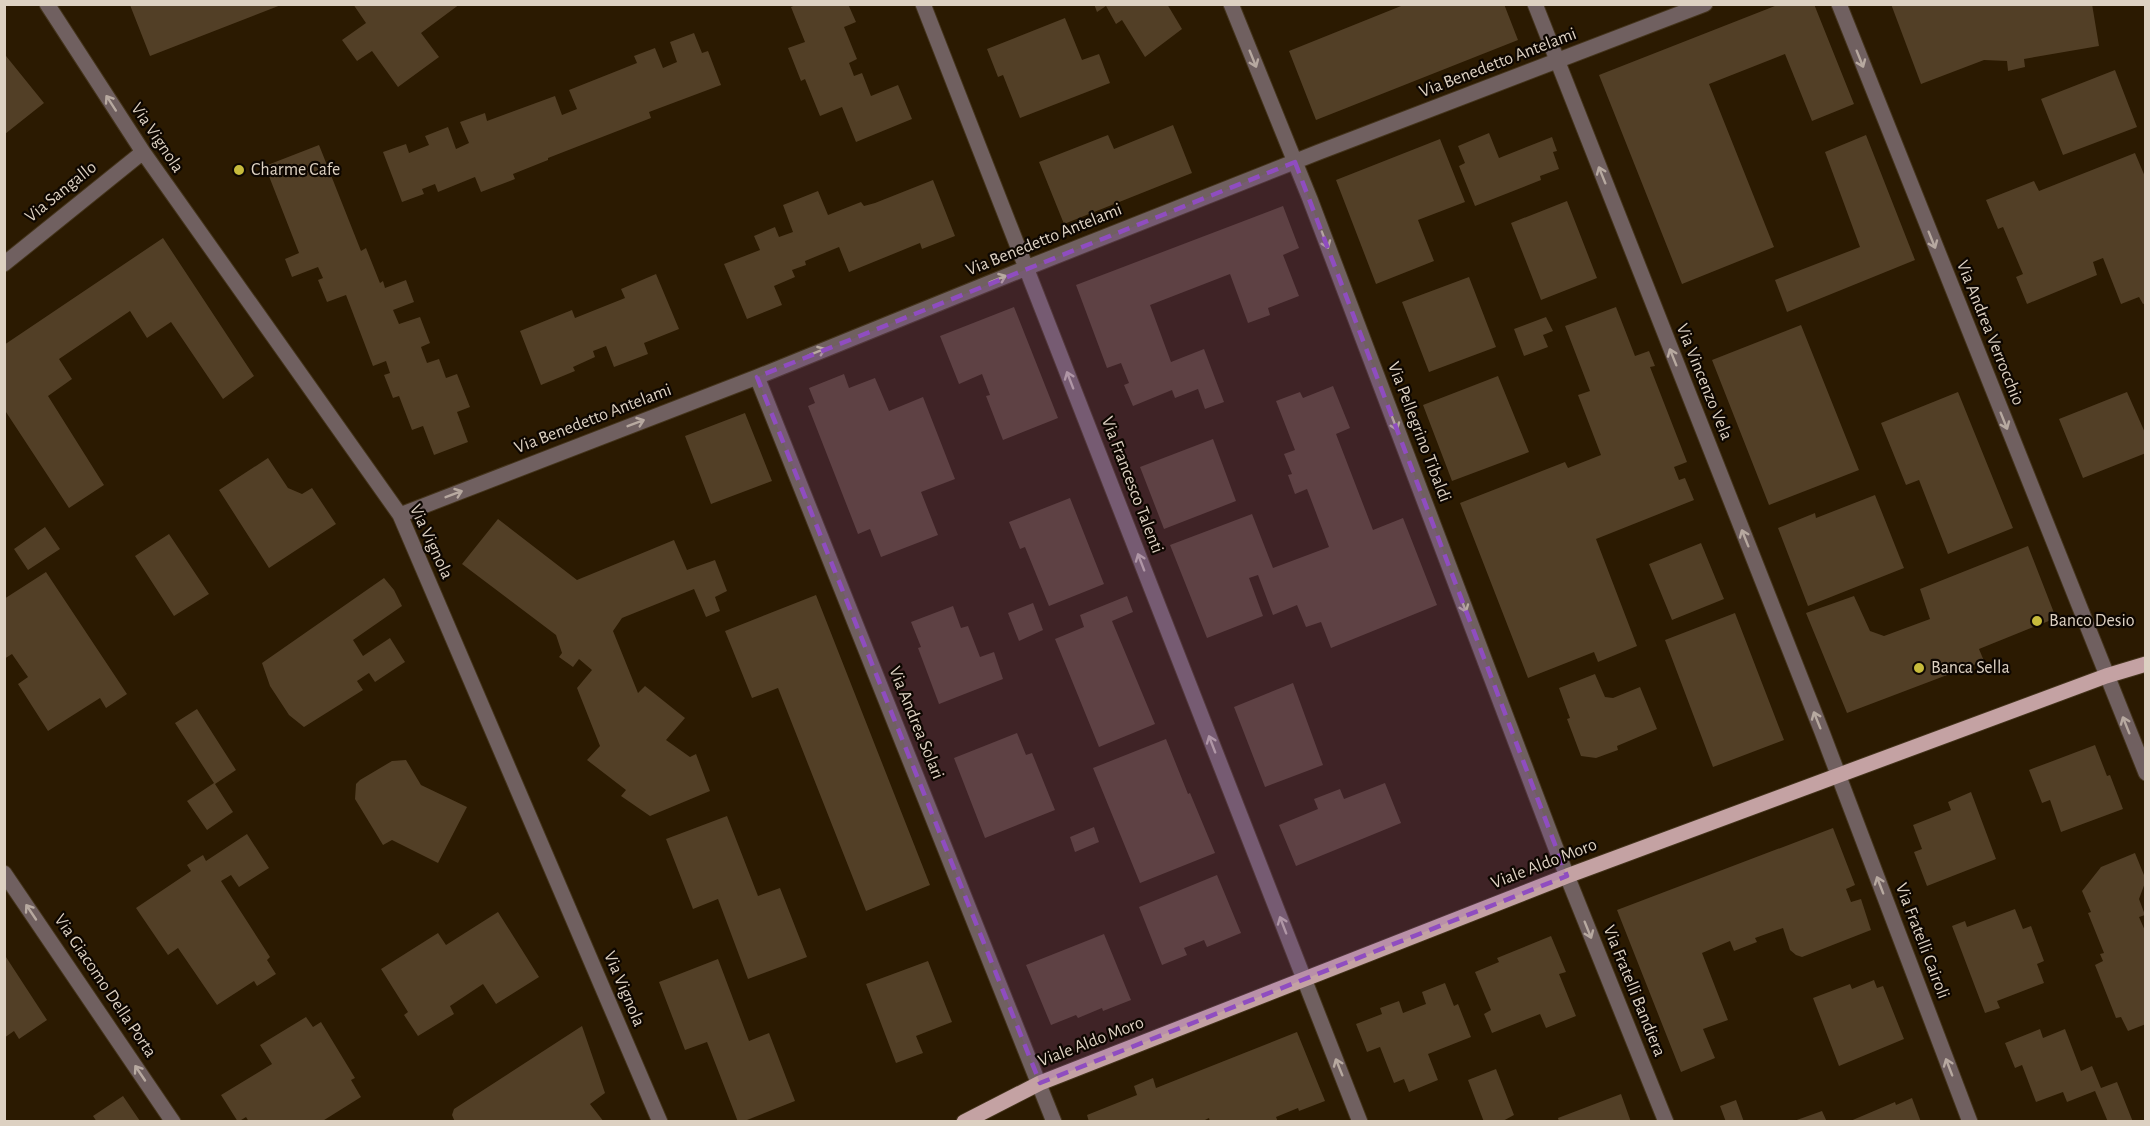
<svg xmlns="http://www.w3.org/2000/svg" width="2150" height="1126" font-family="'Alegreya Sans',sans-serif">
<style>
.building{fill:#523f26}
.lines{fill:none;stroke-linecap:round;stroke-linejoin:round}
.minor-casing{stroke:#44341c;stroke-width:17}
.major-casing{stroke:#44341c;stroke-width:17}
.minor{stroke:#706060;stroke-width:15}
.major{stroke:#c4a2a3;stroke-width:15}
.oneway{stroke:#b7a9a0}
.marked{fill:#8f4dc0;fill-opacity:0.2;stroke:#8f4dc0;stroke-width:4.5;stroke-dasharray:12 8;stroke-linejoin:round}
.poi-dot{fill:#c7bb3c;stroke:#0e0701;stroke-width:2}
.labels{text-anchor:middle;dominant-baseline:central;stroke-width:4.5;stroke-linejoin:round;paint-order:stroke}
.street-label{font-size:18px;fill:#ddd1c2;stroke:#0e0701}
.poi-label{font-size:18px;fill:#ddd1c2;stroke:#0e0701;text-anchor:start}
</style>
<rect width="100%" height="100%" fill="#2b1a01"/>
<!-- building -->
<path class="building" d="M353,4H460L421,33L439,57L398,87L372,51L357,61L342,40L366,23Z
M798,4H848L856,22L844,27L857,59L849,63L854,76L862,73L871,96L898,85L912,119L856,142L842,107L820,116L805,79L801,81L788,48L805,42L791,7Z
M1094,4H1167L1182,29L1145,57L1122,20L1116,24L1106,6L1097,12Z
M1406,4H1504L1518,40L1316,120L1289,51Z
M1780,4H1814L1854,104L1812,121L1785,54L1709,84L1774,247L1682,284L1599,75Z
M1891,4H2092L2099,46L2024,59L2025,67L2008,71L2007,61L1984,60L1921,84Z
M130,5H281L150,56Z
M1065,18L1082,60L1099,54L1110,83L1020,118L1003,75L998,77L987,49Z
M694,33L702,53L708,51L721,85L649,112L651,118L548,158V160L513,174L515,179L481,192L475,177L438,192L435,184L422,189L424,194L402,202L383,152L406,144L409,153L429,145L425,136L448,127L456,149L469,143L460,122L485,113L487,121L555,96L562,115L577,109L569,90L637,63L634,56L655,48L663,68L677,62L670,42Z
M6,56L44,103L5,134V57Z
M2115,70L2137,127L2063,155L2041,99Z
M1173,125L1192,173L1064,224L1039,162L1108,135L1114,149Z
M1489,133L1499,158L1552,137L1557,151L1553,152L1559,169L1540,176L1541,180L1475,206L1459,166L1465,163L1458,146Z
M1866,135L1915,260L1787,312L1775,280L1860,247L1825,152Z
M1440,139L1465,202L1418,220L1434,261L1376,284L1336,180Z
M319,145L361,251L366,248L380,283L383,281L385,288L406,280L414,302L393,310L399,324L420,317L430,343L421,347L427,363L439,359L446,378L457,374L470,407L457,412L468,442L434,455L423,426L412,430L399,396L393,398L384,375L390,373L386,361L373,366L346,295L327,302L318,280L323,278L318,267L292,277L285,259L299,253L265,166Z
M2135,153L2146,179V303L2143,304L2139,297L2121,304L2103,258L2093,262L2097,275L2027,304L2016,277L2023,274L2003,227L1998,229L1986,200L2034,181L2039,191Z
M933,180L955,236L922,249L920,243L849,272L839,247L805,261L806,265L792,270L795,277L774,286L782,305L747,319L724,264L760,250L754,236L775,227L779,237L793,232L783,205L818,191L828,215L861,202L864,206L875,203Z
M1567,201L1597,278L1541,300L1511,223Z
M1283,206L1299,248L1283,255L1299,296L1268,308L1270,315L1248,323L1230,274L1150,305L1171,362L1204,349L1224,402L1205,409L1198,389L1175,398L1172,390L1133,406L1124,385L1129,383L1121,363L1107,368L1076,285Z
M163,238L254,376L223,399L171,322L147,338L130,311L59,359L72,379L48,396L104,485L69,508L4,409V345Z
M656,274L679,329L644,343L648,354L614,367L606,346L593,351L595,357L573,367L575,371L541,385L520,331L572,310L575,318L625,298L621,289Z
M1469,277L1496,347L1429,372L1402,302Z
M1014,307L1058,418L1003,440L986,396L990,395L982,374L959,384L940,336Z
M1616,307L1635,356L1649,351L1655,366L1650,367L1687,462L1674,467L1679,480L1685,478L1694,500L1596,539L1637,646L1598,662L1594,652L1528,678L1460,503L1565,462L1568,468L1601,455L1578,395L1590,391L1565,326Z
M1546,317L1553,331L1543,335L1548,347L1524,356L1514,329Z
M1801,325L1859,470L1769,505L1712,360Z
M844,374L849,388L875,378L889,411L923,397L955,479L921,492L938,535L881,557L870,529L858,534L808,406L815,403L809,388Z
M1498,376L1529,452L1452,481L1423,405Z
M1333,386L1350,428L1336,434L1373,530L1403,518L1437,605L1331,648L1321,622L1306,627L1297,605L1273,615L1258,575L1249,578L1263,616L1207,638L1170,545L1252,514L1273,568L1329,547L1307,489L1295,494L1288,475L1292,474L1284,454L1295,450L1276,401L1300,392L1303,398Z
M1958,392L2013,528L1948,554L1919,480L1906,485L1881,423Z
M2127,392L2146,435V453L2083,478L2059,419Z
M745,413L772,481L711,504L685,436Z
M1213,439L1236,501L1164,529L1140,467Z
M268,458L288,488L302,494L312,488L336,524L269,568L219,490Z
M1875,495L1904,568L1808,606L1778,528L1815,513L1816,518Z
M1070,498L1104,584L1049,606L1025,547L1020,549L1009,522Z
M498,519L577,580L674,540L687,570L715,560L727,591L715,597L720,611L706,617L694,589L622,618L613,631L638,693L645,686L685,718L666,740L690,757L696,754L710,791L650,816L621,796L626,790L587,760L600,746L577,688L592,670L579,659L573,667L559,657L562,653L556,635L462,564Z
M45,527L60,549L28,570L14,549Z
M169,534L209,594L174,616L135,556Z
M1701,543L1724,599L1672,620L1649,564Z
M2028,546L2056,618L1979,649L1984,661L1847,713L1806,613L1854,596L1870,631L1884,636L1930,619L1920,589Z
M46,572L127,694L106,708L100,698L48,731L18,684L28,677L12,654L4,659V599Z
M384,578L394,590L402,606L353,640L363,656L390,638L405,662L375,682L369,673L357,681L363,690L304,727L289,715L270,686L262,663Z
M816,595L930,885L866,911L778,688L752,698L725,631Z
M1127,596L1133,612L1112,621L1155,724L1099,747L1055,639L1084,627L1080,615Z
M1033,603L1043,630L1019,641L1008,613Z
M953,606L961,628L968,626L980,657L994,652L1003,679L939,704L918,648L921,647L911,622Z
M1735,613L1784,740L1713,767L1665,640Z
M1595,674L1605,697L1613,698L1640,687L1657,729L1617,746L1618,750L1596,758L1581,756L1567,719L1570,718L1559,688Z
M1293,683L1323,765L1265,787L1234,707Z
M197,709L236,770L215,784L233,812L207,830L187,801L214,783L175,723Z
M1017,733L1026,755L1032,753L1055,810L985,838L954,758Z
M1166,739L1188,794L1190,793L1215,853L1140,883L1093,768Z
M2095,745L2107,776L2110,775L2123,809L2061,832L2050,800L2042,803L2029,770Z
M406,760L421,785L467,807L438,863L392,840L383,845L355,799L356,784L360,780L392,761Z
M1385,783L1401,823L1296,866L1279,825L1318,809L1314,799L1340,789L1344,799Z
M1971,792L1996,859L1927,886L1914,852L1922,849L1913,825L1951,810L1948,802Z
M727,816L758,896L780,888L807,957L748,979L718,899L693,909L666,839Z
M1094,827L1099,842L1075,852L1070,837Z
M1833,828L1855,885L1846,889L1851,902L1861,899L1871,930L1802,957L1796,955L1790,950L1783,928L1755,938L1757,942L1734,951L1730,941L1702,953L1728,1020L1703,1029L1715,1058L1681,1072L1617,910Z
M247,834L269,868L239,887L231,875L221,881L270,957L267,960L276,974L257,986L254,981L217,1005L178,948L168,955L136,908L191,871L187,865L203,855L206,861Z
M2135,853L2146,880L2139,899L2145,915L2139,917L2146,933V1024L2128,1031L2121,1017L2116,1018L2095,965L2103,961L2100,954L2104,953L2088,913L2091,912L2082,891L2101,867Z
M1217,875L1241,933L1207,947L1204,940L1184,948L1187,955L1162,965L1139,907Z
M2015,909L2023,929L2031,926L2044,961L2037,964L2044,983L1997,1001L2000,1008L1985,1013L1952,926L1965,921L1967,927Z
M498,912L539,977L496,1004L483,984L450,1006L454,1014L418,1036L404,1015L408,1012L381,969L438,933L446,945Z
M1104,934L1131,1000L1103,1011L1102,1008L1078,1018L1076,1015L1051,1025L1026,965Z
M1551,936L1566,972L1559,974L1576,1016L1546,1028L1540,1014L1492,1033L1484,1014L1491,1010L1475,972L1499,962L1497,958Z
M4,954L47,1020L19,1039L14,1031L4,1038Z
M718,959L749,1041L769,1033L795,1101L742,1122H738L707,1042L685,1050L659,982Z
M928,961L952,1022L916,1036L923,1053L896,1063L866,984Z
M1874,980L1877,988L1883,986L1904,1039L1839,1066L1813,998L1850,984L1852,989Z
M1445,983L1454,1006L1458,1004L1471,1037L1428,1054L1438,1080L1409,1092L1404,1079L1394,1083L1380,1047L1367,1052L1356,1024L1382,1014L1380,1008L1399,1001L1403,1013L1426,1004L1422,992Z
M306,1017L313,1027L321,1022L355,1078L351,1080L361,1097L321,1122H249L246,1117L238,1122L221,1095L272,1064L260,1045Z
M582,1026L605,1093L590,1104L604,1122H455L452,1115L454,1109Z
M2040,1029L2043,1038L2065,1029L2081,1071L2092,1066L2101,1088L2117,1082L2133,1122H2108L2095,1091L2067,1102L2063,1092L2036,1102L2022,1065L2015,1068L2005,1043Z
M1297,1032L1325,1101L1299,1111L1298,1108L1276,1117L1278,1122H1210L1209,1118L1201,1122H1089L1087,1115L1137,1095L1134,1086L1153,1078L1156,1088Z
M1496,1069L1514,1115L1501,1122H1484L1468,1080Z
M1621,1094L1631,1122H1559L1558,1118Z
M123,1096L140,1121L97,1122L93,1116Z
M1912,1098L1921,1122H1848L1895,1102L1896,1105Z
M1736,1100L1744,1122H1726L1720,1106Z
M1822,1111L1827,1122H1794V1121Z"/>
<g class="lines">
<defs>
<path id="minor" d="M47,4L143,152L400,515L660,1122
M923,4L1360,1122
M1231,4L1310,199L1555,846L1666,1122
M1535,4L1822,732L1970,1122
M1839,4L2146,773
M4,264L143,152
M757,377L1054,1122
M400,515L757,377L1026,268L1319,152L1705,4
M4,873L173,1122"/>
<path id="major" d="M964,1122L1040,1083L1567,876L2106,676L2146,664"/>
</defs>
<!-- minor casing -->
<use href="#minor" class="minor-casing"/>
<!-- major casing -->
<use href="#major" class="major-casing"/>
<!-- minor -->
<use href="#minor" class="minor"/>
<!-- major -->
<use href="#major" class="major"/>
</g>
<!-- one-way arrows -->
<defs><path id="oneway-shaft" d="M-6 0H5M1.5-3L5.5 0L1.5 3" fill="none" stroke-width="1.6" stroke-linecap="round" stroke-linejoin="round" transform="scale(1.5)"/></defs>
<g class="oneway">
<use href="#oneway-shaft" transform="translate(1253 59) rotate(68)"/>
<use href="#oneway-shaft" transform="translate(1860 59) rotate(68)"/>
<use href="#oneway-shaft" transform="translate(111 103) rotate(-123)"/>
<use href="#oneway-shaft" transform="translate(1602 175) rotate(-112)"/>
<use href="#oneway-shaft" transform="translate(1325 240) rotate(69)"/>
<use href="#oneway-shaft" transform="translate(1932 240) rotate(68)"/>
<use href="#oneway-shaft" transform="translate(998 279) rotate(-22)"/>
<use href="#oneway-shaft" transform="translate(817 352) rotate(-22)"/>
<use href="#oneway-shaft" transform="translate(1673 357) rotate(-112)"/>
<use href="#oneway-shaft" transform="translate(1070 380) rotate(-111)"/>
<use href="#oneway-shaft" transform="translate(2004 421) rotate(68)"/>
<use href="#oneway-shaft" transform="translate(1394 422) rotate(69)"/>
<use href="#oneway-shaft" transform="translate(636 423) rotate(-21)"/>
<use href="#oneway-shaft" transform="translate(454 494) rotate(-21)"/>
<use href="#oneway-shaft" transform="translate(1745 538) rotate(-112)"/>
<use href="#oneway-shaft" transform="translate(1141 562) rotate(-111)"/>
<use href="#oneway-shaft" transform="translate(1463 604) rotate(69)"/>
<use href="#oneway-shaft" transform="translate(1817 720) rotate(-112)"/>
<use href="#oneway-shaft" transform="translate(2126 725) rotate(-112)"/>
<use href="#oneway-shaft" transform="translate(1212 744) rotate(-111)"/>
<use href="#oneway-shaft" transform="translate(1880 885) rotate(-111)"/>
<use href="#oneway-shaft" transform="translate(31 912) rotate(-124)"/>
<use href="#oneway-shaft" transform="translate(1283 925) rotate(-111)"/>
<use href="#oneway-shaft" transform="translate(1588 930) rotate(68)"/>
<use href="#oneway-shaft" transform="translate(1339 1067) rotate(-112)"/>
<use href="#oneway-shaft" transform="translate(1949 1067) rotate(-111)"/>
<use href="#oneway-shaft" transform="translate(140 1073) rotate(-124)"/>
</g>
<!-- marked area -->
<path class="marked" d="M1295,162L1567,876L1040,1083L757,377Z"/>
<!-- markers -->
<g class="poi-dot">
<circle cx="239" cy="170" r="6"/>
<circle cx="2037" cy="621" r="6"/>
<circle cx="1919" cy="668" r="6"/>
</g>
<g class="labels">
<!-- street labels -->
<g class="street-label">
<text transform="translate(1498 63) rotate(-21)">Via Benedetto Antelami</text>
<text transform="translate(157 138) rotate(56)">Via Vignola</text>
<text transform="translate(61 192) rotate(-39)">Via Sangallo</text>
<text transform="translate(1044 240) rotate(-22)">Via Benedetto Antelami</text>
<text transform="translate(1990 333) rotate(68)">Via Andrea Verrocchio</text>
<text transform="translate(1704 382) rotate(68)">Via Vincenzo Vela</text>
<text transform="translate(593 419) rotate(-21)">Via Benedetto Antelami</text>
<text transform="translate(1419 432) rotate(69)">Via Pellegrino Tibaldi</text>
<text transform="translate(1132 485) rotate(69)">Via Francesco Talenti</text>
<text transform="translate(431 542) rotate(65)">Via Vignola</text>
<text transform="translate(916 723) rotate(68)">Via Andrea Solari</text>
<text transform="translate(1544 864) rotate(-21)">Viale Aldo Moro</text>
<text transform="translate(1922 941) rotate(69)">Via Fratelli Cairoli</text>
<text transform="translate(105 986) rotate(56)">Via Giacomo Della Porta</text>
<text transform="translate(624 989) rotate(67)">Via Vignola</text>
<text transform="translate(1634 991) rotate(68)">Via Fratelli Bandiera</text>
<text transform="translate(1091 1042) rotate(-21)">Viale Aldo Moro</text>
</g>
<!-- poi labels -->
<g class="poi-label">
<text x="251" y="170">Charme Cafe</text>
<text x="2049" y="621">Banco Desio</text>
<text x="1931" y="668">Banca Sella</text>
</g>
</g>
<!-- border -->
<rect width="2150" height="1126" fill="none" stroke="#ddd1c2" stroke-width="12"/>
</svg>
